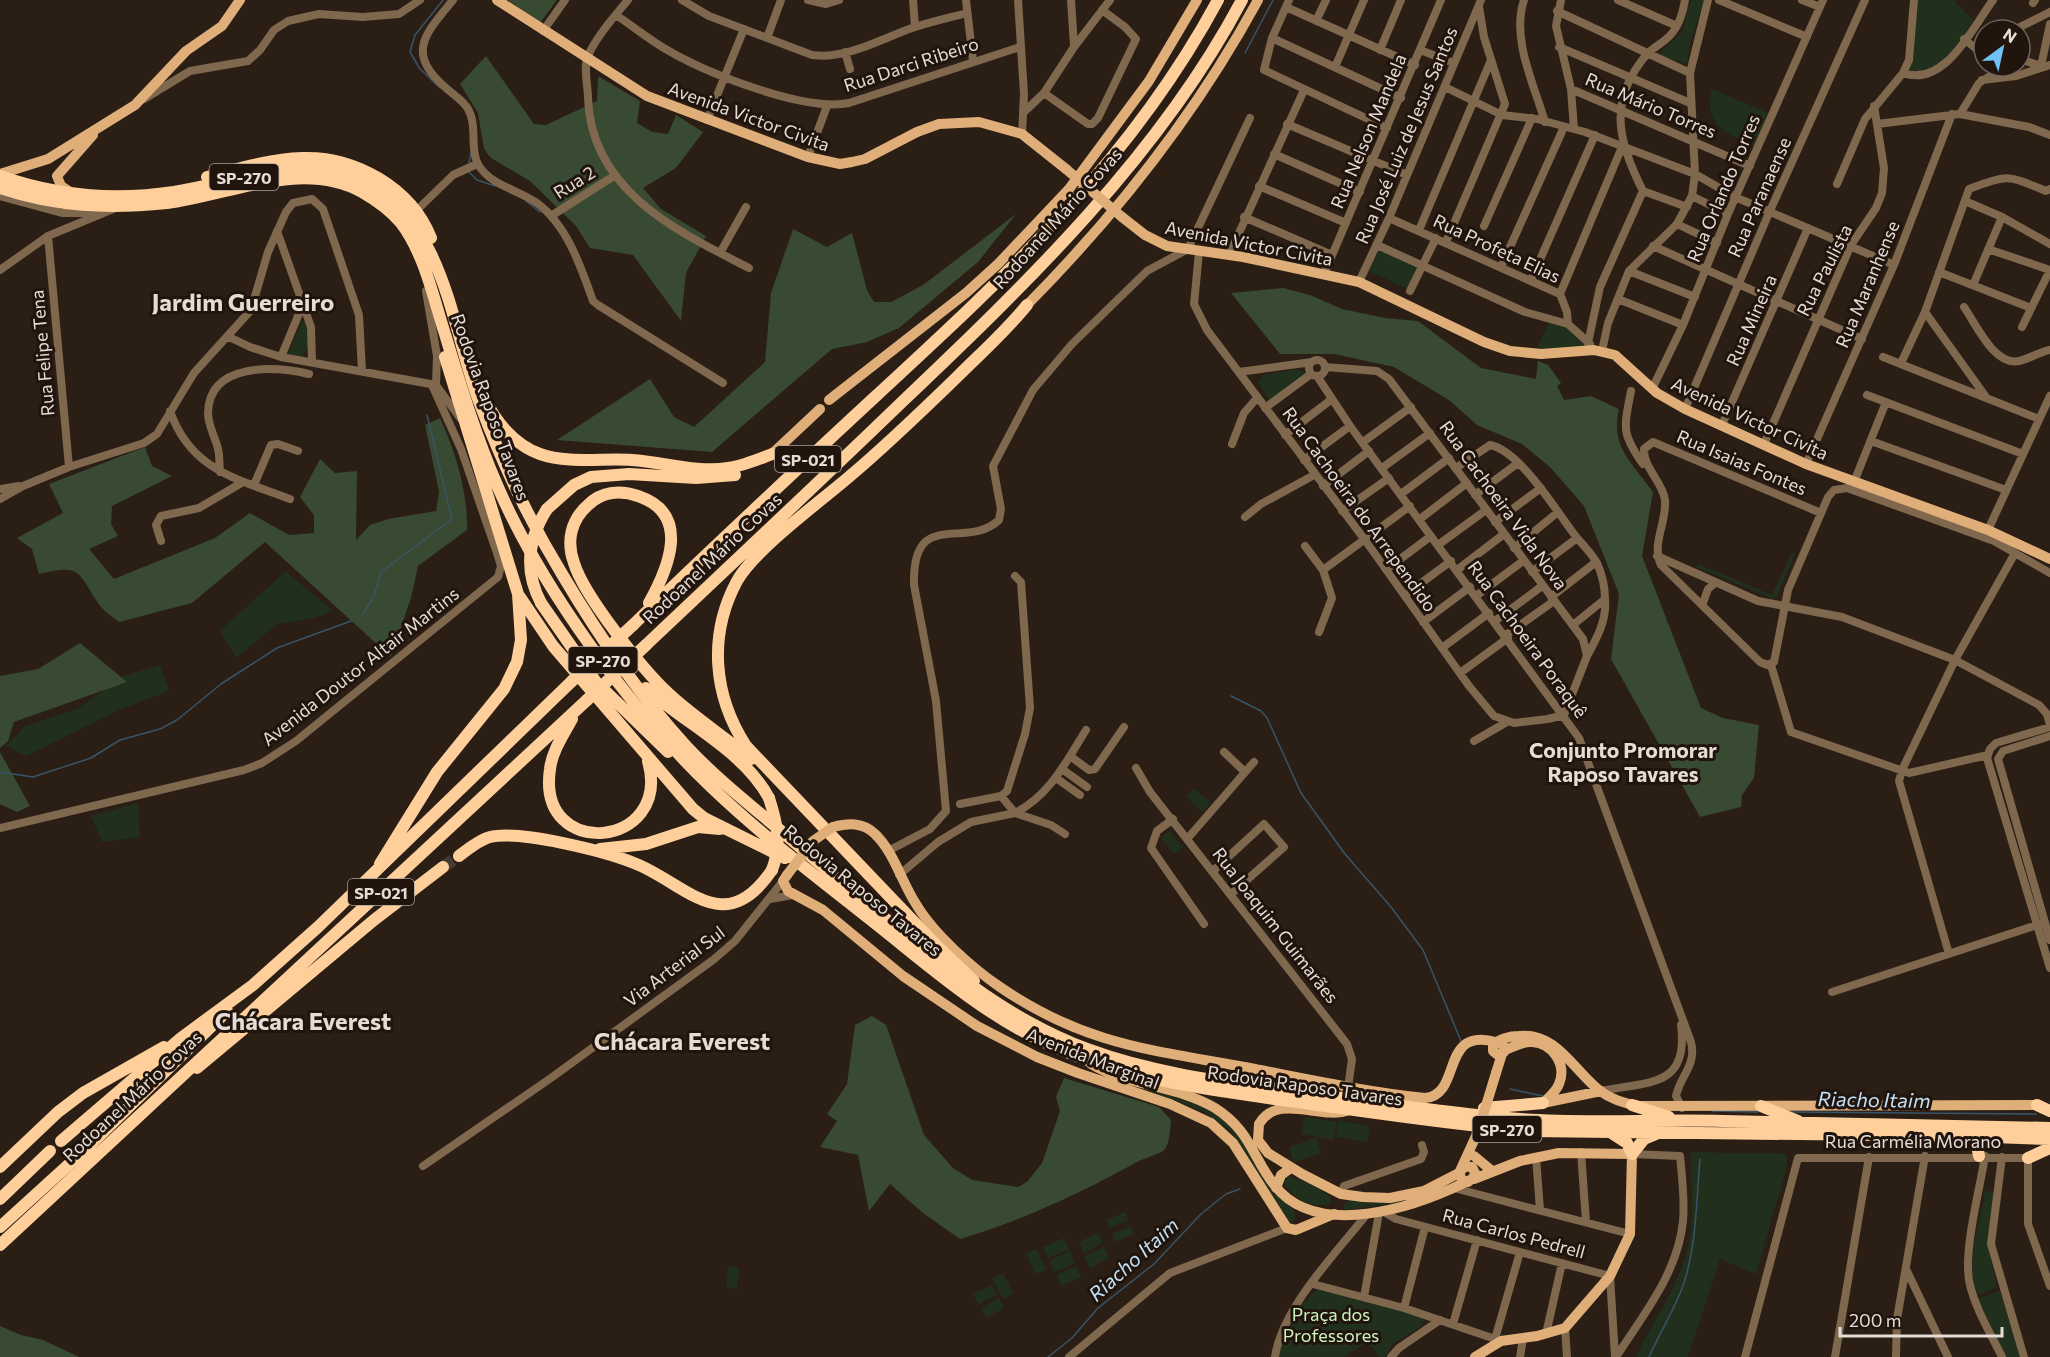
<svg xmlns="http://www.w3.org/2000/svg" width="2050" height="1357" font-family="Commissioner,sans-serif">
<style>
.green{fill:#21301d}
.forest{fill:#384a32}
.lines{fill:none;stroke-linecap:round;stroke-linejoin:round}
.stream{stroke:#385568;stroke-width:1.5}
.highway-tunnel{stroke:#463a32;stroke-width:12;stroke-dasharray:12 6;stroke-linecap:butt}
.minor{stroke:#7f684e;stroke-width:8}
.major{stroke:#e0af79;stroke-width:10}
.highway{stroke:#fecf9b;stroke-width:12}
.major-bridge{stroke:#e0af79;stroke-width:10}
.highway-bridge{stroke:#fecf9b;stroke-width:12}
.labels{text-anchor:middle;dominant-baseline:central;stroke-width:6;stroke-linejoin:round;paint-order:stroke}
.shield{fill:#20140c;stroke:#aaa099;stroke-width:1.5}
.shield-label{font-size:16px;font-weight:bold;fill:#e5dcd6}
.street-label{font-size:18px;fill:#e5dcd6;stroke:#20140c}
.park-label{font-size:18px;fill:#cbf1bf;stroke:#20140c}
.water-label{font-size:20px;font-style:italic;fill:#c1e1f8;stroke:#20140c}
.quarter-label{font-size:21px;font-weight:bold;fill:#e5dcd6;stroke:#20140c}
.district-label{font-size:24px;font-weight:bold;fill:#e5dcd6;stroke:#20140c}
</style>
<rect width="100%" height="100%" fill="#2a1e15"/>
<!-- green -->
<path class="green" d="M1691,0H1704L1690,43L1687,64L1660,56C1664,45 1674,42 1680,34C1688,25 1685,10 1691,0Z
M1917,0H1953L1974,21C1960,41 1939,82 1910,70Z
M1712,89L1768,113L1755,147C1728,134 1702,125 1712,89Z
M1379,249L1418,268L1408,289L1369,271Z
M302,321L306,322C309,333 311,348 302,356H291L288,353Z
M1549,322L1562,324L1585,346L1541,351L1537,348Z
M1297,369L1308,374L1269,400L1259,383L1262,375Z
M1792,552L1795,554L1778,594L1773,599L1696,567L1698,564L1772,595Z
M286,571L333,611L314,618L277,624L236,658L220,631Z
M160,665L169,691L121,709L26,756L6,746L24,727L77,709L126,675Z
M1194,788L1211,803L1202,812L1186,797Z
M138,803L140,837L102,842L91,816Z
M1170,831L1183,848L1174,854L1161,838Z
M1142,1088C1175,1098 1217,1105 1239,1136C1251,1153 1260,1174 1272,1191C1280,1200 1294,1204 1296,1217L1293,1222L1290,1223L1231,1131L1203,1111Z
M1305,1117L1337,1122L1333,1140L1301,1134Z
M1338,1120L1370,1126L1367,1142L1336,1137Z
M1316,1138L1321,1153L1294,1162L1289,1147Z
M1691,1152L1787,1154L1786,1170L1756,1274L1720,1259L1688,1357H1636C1651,1324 1674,1293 1685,1258C1696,1224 1690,1187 1691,1152Z
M1287,1176L1309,1183L1330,1196L1331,1203C1313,1211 1289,1198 1284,1180Z
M1985,1190L1995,1193L1987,1240L1997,1287L1978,1295C1964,1260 1980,1225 1985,1190Z
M1349,1200L1411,1201L1345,1210L1343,1206Z
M1125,1212L1128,1221L1110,1228L1107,1220Z
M1131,1226L1134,1234L1115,1242L1112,1234Z
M1098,1233L1103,1243L1084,1253L1079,1242Z
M1064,1238L1069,1249L1048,1258L1043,1247Z
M1104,1247L1109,1258L1090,1268L1084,1256Z
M1037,1249L1046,1270L1035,1274L1026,1253Z
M1070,1251L1075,1263L1054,1272L1050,1260Z
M728,1266L739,1268L737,1289L726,1288Z
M1076,1266L1081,1277L1061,1286L1056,1275Z
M1003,1273L1013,1293L1003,1299L992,1279Z
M992,1285L997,1295L979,1304L973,1294Z
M1320,1287L1423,1317L1424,1321L1422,1326L1392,1344L1385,1357H1380L1368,1341L1344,1357H1279C1283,1322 1295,1311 1320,1287Z
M2000,1291L2020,1357H2005L1978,1298Z
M999,1298L1004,1308L986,1318L981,1308Z"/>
<!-- forest -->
<path class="forest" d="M508,0H557L540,23Z
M486,56L534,124L546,125L597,101L598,76L640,101L637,123L652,132L668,134L676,115L703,132L676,168L643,188L661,209L706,236L686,273L681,321L633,255L590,248L576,226L530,181L491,158L484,149L478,113L460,84Z
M1016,214L978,262L899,328L867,342L832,349L712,452L557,440L650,379L674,417L694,427L765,362L771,293L793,229L827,247L852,233L867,290L874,302H891L923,285Z
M1283,288L1310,295L1342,309L1385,318L1418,321L1481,368L1536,379L1538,361L1548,365L1561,383L1557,386L1564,400L1591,396L1619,409C1610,447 1632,462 1653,492L1642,556L1701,708L1723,718L1759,725L1754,778L1742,795L1741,807L1700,817L1611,659L1619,594L1584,506L1550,467L1522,444L1477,425L1449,400L1394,367L1334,354H1280L1231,293Z
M440,418C456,453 468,492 467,530L418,566L411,598L391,657L265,542L192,603L119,622C112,616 102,610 98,603C77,571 81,564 39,574L32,549L17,538L63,513L49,484L145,447L152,466L172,476L112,506L111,524L118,536L89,549L114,579L215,538L250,513L289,535L314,533V515L300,497L320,459L335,473L357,471L356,540L370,525L388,519L436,511L439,491L425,425Z
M80,643L127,682L14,722L8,741L0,748V676L38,669Z
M0,752L30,806L17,812L0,804Z
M872,1016L886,1025L924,1135L953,1168L972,1180L1018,1187L1027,1182L1042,1163L1060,1111L1056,1097L1064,1078L1159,1107L1171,1120C1170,1128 1170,1146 1163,1151C1156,1155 1145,1158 1137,1162C1081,1193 1021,1221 960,1239L923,1213L890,1184L869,1211L858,1155L820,1147L837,1121L827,1114L847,1084L855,1025Z
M0,1326L21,1335L43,1340L79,1357H0Z"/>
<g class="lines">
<!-- stream -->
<path class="stream" d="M1245,53L1273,0
M440,88L420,69L410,52L415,35L443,0
M469,163L471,153
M469,172L477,180L495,186
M526,201L540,212
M363,614L374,596L381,572L452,519L427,415
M1231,696L1261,711L1267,718L1301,793L1345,854L1391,907L1423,950L1461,1041
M0,772L33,777L91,758L120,740L160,729L177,720L221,684L277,648L351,621
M1510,1089L1543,1096
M1712,1111L1758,1112
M1790,1112L2036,1114
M1048,1357L1072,1338L1098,1308L1154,1264L1201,1214L1226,1194L1240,1189
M1649,1357C1659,1335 1672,1313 1681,1291C1697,1250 1696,1202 1700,1159"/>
<!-- highway-tunnel -->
<path class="highway-tunnel" d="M443,867L459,856"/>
<!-- minor -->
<path class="minor" d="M453,0C426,33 405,53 445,87C452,94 463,100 468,109C478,126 469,150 479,166C492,186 519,190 537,203C567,225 581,267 593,301L598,305L723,383
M628,0C614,17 596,37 588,56C583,67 588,86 588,98C591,191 677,231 749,268
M682,0L709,16L812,55C845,60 881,39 912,28C930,22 948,18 967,13
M808,0L826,4L839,0
M913,0L915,27
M966,0L973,61
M1018,0L1024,94L1022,134
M1071,0L1074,46
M1289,0L1272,38L1264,70L1387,128
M1524,0C1511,39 1534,84 1545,122
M1561,0L1556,26L1571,89L1574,129
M1618,0L1677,26
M1719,0L1807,37
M1802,0L1820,7
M2033,3L2035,0
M1286,7L1415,65
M1557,11L1690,73
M616,15C634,27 651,41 669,51C709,74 805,112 849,103L1020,47
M1316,21L1326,0
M2014,30L2050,12
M543,31L565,0
M767,38L781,0
M1272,38L1401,98
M1964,39L1984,55
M1559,47L1690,103
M1380,50L1401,0
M1420,50L1454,63
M845,52L850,69
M2020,59L2041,66L2050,24
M1335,67L1364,0
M1903,73C1945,88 1973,27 1993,0
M1982,80L2016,76L2050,65
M1445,87L1502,115L1537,119L1585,132L1695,174L1735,197L1894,265
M1571,89L1750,166
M1044,93L1088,124H1092L1098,118L1136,39L1125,27L1102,10
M144,99L190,71L248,61L260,50L274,30L288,21L319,14L363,17L399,14L420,0
M1024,112L1044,93L1074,47L1110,0
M1960,114L1979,83L1993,74L1997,66
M707,120L744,29
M1287,124L1407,175
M1877,124L1960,114L2029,127L2050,135
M1274,154L1360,192
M808,157L827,106
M1837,184L1865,119L1903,73L1909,60L1914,0
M1259,186L1346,223
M1643,191L1687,207
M0,196L62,213H102
M1692,196L1728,214
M1965,201L2002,217L2050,244
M417,210L453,175L477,164
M551,216L614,176
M1244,217L1332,255
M1389,218L1560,294L1567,312L1568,324L1590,344
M1677,224L1717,243
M1484,226L1532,118
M1419,230L1491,60
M277,231L311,327L312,362
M48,236L69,467
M1446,242L1505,104L1484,37L1479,7
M1377,245L1525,312L1568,324
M1653,246L1862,339
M1988,249L2050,270
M1199,252L1194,304L1207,330L1365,540L1469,686L1494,716L1514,723L1548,719L1564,715
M720,253L746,207
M1229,255L1304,90
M1501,267L1564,127
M0,270L48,236L118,207
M1629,271L1695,297
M1939,272L2031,308
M1324,274L1441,0
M1531,280L1595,135
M1359,282L1389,218L1481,0
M1973,285L2002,217
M426,291L437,356L436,385
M1410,291L1436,238
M1560,294L1622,147
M1618,299L1683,325
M1964,307C1976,324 1994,366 2019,361C2029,359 2039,352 2050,350
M1925,312L1986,397
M2022,327L2050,270
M229,337L250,347L281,357L436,385
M1588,343L1600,287L1643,191C1618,142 1607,101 1647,54C1652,49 1659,45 1665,40C1678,30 1682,16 1685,0
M1602,351L1608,323L1629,271L1677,224L1692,196L1695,174L1690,73L1708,0
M281,357L303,304
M1883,357L2039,419
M1309 368a8 8 0 1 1 16 0a8 8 0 1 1-16 0Z
M1901,363L1925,312L1969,189C2010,174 2007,175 2046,191L2050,189
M1325,367L1377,371L1389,379L1583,639L1587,656L1564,715
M1239,372L1312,362
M1317,376L1350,426L1579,738L1691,1042C1697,1065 1680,1076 1676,1096L1682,1108
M436,385L460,418
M1652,389L1683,325L1728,214L1823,0
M1631,391C1624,428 1621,433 1643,464
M1867,395L2023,454
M1265,408L1311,374
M1685,409L1769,213L1865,0
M170,411C191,471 238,479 290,499
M1722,425L1808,228
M1285,435L1332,399
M1871,441L2006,490
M1363,442L1411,407
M1232,444L1244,413L1257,398
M1764,444L1851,245L1876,208L1882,193L1884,168L1874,106
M1304,460L1350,426
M1806,464L1894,265L1952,114
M1382,468L1430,433
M1456,468L1490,445C1521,451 1558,514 1577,538C1584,546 1592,554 1597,563C1602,574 1605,588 1605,599C1607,620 1597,638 1587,656
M220,472C219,464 220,456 218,449C215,436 208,426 208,413C209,362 275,366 309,374
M1854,482L1886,402
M254,485L271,445L278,444L298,451
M1323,486L1369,451
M0,489L19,486
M1401,494L1449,458
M1475,495L1518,463
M0,499L23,486L69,467L144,443L157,434L194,373L251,310L268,252L286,212L293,203L312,199L323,209L359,315L362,371
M1342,511L1389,478
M1821,513L1653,442L1644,449C1643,468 1663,482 1665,500C1667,522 1651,544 1661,565L1760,662L1767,665L1774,662L1788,590L1828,497L1834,490L1847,488L1994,541L2050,573
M1245,517L1261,504L1314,475
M1420,519L1467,483
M1495,522L1541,488
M1988,530L2050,396
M161,541L156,525L161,516L199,508L243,482
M1438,545L1486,510
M1305,546L1323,570L1410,506
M1514,548L1558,512
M1657,556L1758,601L1842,617L1955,660L2039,705L2047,714L2050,725
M1387,569L1431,536
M1457,570L1504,534
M1532,572L1577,538
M1405,595L1451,561
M1476,596L1523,561
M1551,597L1596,562
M1703,603L1708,589L1715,583
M1495,621L1542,586
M1423,622L1470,587
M1573,625L1605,599
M1319,632L1332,598L1323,570
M1506,635L1554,601
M1442,648L1489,613
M1771,665L1791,732L1909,773L1988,755
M1460,673L1508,638
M2050,727L1996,743L1990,749L1987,758L2050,968
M2050,736L2003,751L1998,759L2050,940
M1474,741L1507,722
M1224,752L1245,772
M1070,756L1089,770L1095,769L1124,727
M1136,768L1150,792L1347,1044L1352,1059L1348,1088
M1062,769L1087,787
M1056,778L1080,795
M1001,796L1015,813C1050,795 1066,762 1086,730
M960,804L1001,796L1007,791L1025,734L1030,708L1021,582L1015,576
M1173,819L1157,831L1151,848L1204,924
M0,828L244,770L262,763L296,741L498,577L501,566L497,553L461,449L432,385
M1188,838L1254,762
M888,851L930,829L946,811L936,701L914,585C912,506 966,551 999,520L1001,509L993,466L1033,390L1072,344L1147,271L1188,249L1250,118
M1213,871L1264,824L1284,847L1231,894
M899,875L938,842L971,822L1015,813L1051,825L1065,834
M770,899L793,895
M1949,954L1899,781L1902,770L1955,660L2015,553
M1832,992L2040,924
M1601,1091C1649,1081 1689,1088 1681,1025
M1581,1152L1586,1222
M1985,1156C1980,1189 1962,1254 1970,1285C1976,1310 1991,1334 2002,1357
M1536,1157L1540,1210
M2002,1157L1991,1244L2024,1357
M423,1166L551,1078L713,960L735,941L783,881
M1454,1188L1630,1234
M1341,1194L1344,1186L1421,1159L1424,1152L1422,1145
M1384,1212L1396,1219L1610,1276L1615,1357
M1907,1271L1948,1357
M1313,1284L1404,1308L1501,1341
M1364,1297L1379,1213
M1404,1308L1425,1227
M1453,1324L1477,1240
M1565,1328L1567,1357
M1546,1334L1562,1263
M1495,1339L1520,1252
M1069,1357L1170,1273L1287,1228
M1275,1357C1282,1308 1336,1253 1367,1214
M1391,1357L1399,1348L1440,1320
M1520,1357L1523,1338
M1616,1357C1643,1315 1678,1273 1683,1221C1685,1200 1682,1176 1680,1156L1632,1154
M1745,1357L1798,1158H2028V1224L2050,1286
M1835,1357L1869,1157
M1896,1357L1897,1319L1925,1156"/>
<!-- major -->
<path class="major" d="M497,0L647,96L808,157L840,164L852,162L865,159L917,132L939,124L979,122L1022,134L1066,169
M0,174L48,159L135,105L186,51L222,26L240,0
M70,192L61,186L57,176L93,135
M1122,217L1145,235L1167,246L1243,257L1359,282L1484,342L1510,351L1541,354L1594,350L1615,355L1657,393L1685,409L1806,464L1988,530L2050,559
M1027,305C1117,214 1197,112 1258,0
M829,400L966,293L998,264L1069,189L1149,81L1197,0
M772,454L820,409
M833,827C848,823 863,822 875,834C894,852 902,883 916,904C933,933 972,968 1000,987C1088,1047 1155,1050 1255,1069C1312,1080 1368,1092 1425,1098C1463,1095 1439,1026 1496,1042
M787,875L783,881L788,891L823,910L903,976L977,1026L1037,1057L1078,1073L1170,1104L1211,1123L1233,1143L1287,1228L1296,1230L1334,1214
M1499,1041L1505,1048L1504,1052L1498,1055L1493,1051V1045C1499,1039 1510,1036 1519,1036C1557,1032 1573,1070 1600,1091C1611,1099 1627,1104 1639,1106L2037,1105
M1505,1050C1514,1047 1523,1041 1532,1042C1553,1043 1567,1065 1559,1084C1556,1092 1549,1097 1543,1103
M1091,1064C1129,1087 1177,1085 1215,1108C1251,1131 1252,1157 1275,1186C1318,1240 1415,1207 1466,1182
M1496,1073L1502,1054
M1543,1103L1601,1091
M1349,1110C1321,1121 1278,1092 1259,1124L1258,1140L1268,1153L1302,1174L1341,1194L1363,1197L1390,1198L1424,1191L1459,1173L1465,1166L1472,1167L1476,1175L1468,1182L1462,1180L1459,1173
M1474,1156L1491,1170
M1460,1171L1476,1136
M1474,1179L1520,1161L1559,1153L1632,1154L1630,1234L1610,1276L1565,1328L1537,1336L1501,1341L1475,1357
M1276,1188L1281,1175L1291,1168"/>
<!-- highway -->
<path class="highway" d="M0,176C56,196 114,201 174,192C237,182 309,150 370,185C446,228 452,330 480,404C502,463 529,520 562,574C598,635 639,695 687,747C716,778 749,804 781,831C816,861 851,891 887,920C949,970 1011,1021 1087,1049C1162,1077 1243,1084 1321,1095C1387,1104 1455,1114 1521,1119C1588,1124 1655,1119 1723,1121C1832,1123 1941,1126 2050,1128
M207,177C237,169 270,159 302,158C355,156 411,188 431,238
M0,188C56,207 109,209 167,203C229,195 302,159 362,192C376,200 391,211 401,223C425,255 433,297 445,334C460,384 476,437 497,485C541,587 629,708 709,785C768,842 837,892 901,944C955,988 1010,1032 1077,1056C1152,1084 1232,1093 1311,1104C1384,1114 1456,1125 1529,1131L1964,1136L2050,1139
M484,397C495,421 514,445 540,454C568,464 603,458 632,460C663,462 697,473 728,468C743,466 757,460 772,454
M547,509L574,485L591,477L629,474L696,478L735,475
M520,597L553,646L693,809L704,818L785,858
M541,603L596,682L668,752
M649,603C668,569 692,514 638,496C621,490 602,491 588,505C571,520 566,541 574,563C584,596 643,670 669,694C695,718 725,737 751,759
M633,625C713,547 795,471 877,395C1008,274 1132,160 1218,0
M646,645C732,564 818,483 903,401C1028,282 1160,155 1242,0
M646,688C685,724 743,750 769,798
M572,719C564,734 552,751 550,769C536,862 673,849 648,761
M600,849L646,844L698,827L720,829
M459,856C468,849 479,840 490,837C520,830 604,851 634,863C686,883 724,941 772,870
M380,864L437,772L504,689L517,662L521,640L518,594L445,357
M974,981L935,944L746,746C713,695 708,635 737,581C755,549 820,502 850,476C887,445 922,411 957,377C981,353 1006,331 1027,305
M197,1068L374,920L443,867
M1632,1105L1669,1117
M2037,1105L2050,1111
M1761,1106L1798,1121
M1484,1108L1543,1103
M1610,1132L1627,1143L1632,1154L1644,1139L1656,1134
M1965,1136L1977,1145L1979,1156
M61,1141L181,1038L253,985L318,927L572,681
M2028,1158L2050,1148
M0,1167L58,1112L83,1093L164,1047
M0,1199L50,1151
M0,1227L87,1148L227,1011
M0,1245L587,700"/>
<!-- major-bridge -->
<path class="major-bridge" d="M1066,169L1122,217
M787,875L813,841L833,827
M1477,1135L1496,1073"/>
<!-- highway-bridge -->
<path class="highway-bridge" d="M541,603C524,571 528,539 547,509
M572,681L633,625
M587,700L646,645
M769,798C777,823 782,844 772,870"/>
</g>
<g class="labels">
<!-- shield labels -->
<g class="shield">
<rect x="209.5" y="164" width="69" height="26" rx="4.5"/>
<rect x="775" y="446" width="66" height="26" rx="4.5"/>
<rect x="568.5" y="647" width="69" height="26" rx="4.5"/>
<rect x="348" y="879" width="66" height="26" rx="4.5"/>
<rect x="1472.5" y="1116" width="69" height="26" rx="4.5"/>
</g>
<g class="shield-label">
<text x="244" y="177">SP-270</text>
<text x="808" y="459">SP-021</text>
<text x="603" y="660">SP-270</text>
<text x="381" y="892">SP-021</text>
<text x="1507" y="1129">SP-270</text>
</g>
<!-- street labels -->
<g class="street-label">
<text transform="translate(911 64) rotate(-18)">Rua Darci Ribeiro</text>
<text transform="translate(1651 105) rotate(23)">Rua Mário Torres</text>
<text transform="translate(749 116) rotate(20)">Avenida Victor Civita</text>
<text transform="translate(1368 131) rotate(-67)">Rua Nelson Mandela</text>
<text transform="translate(1406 135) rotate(-67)">Rua José Luiz de Jesus Santos</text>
<text transform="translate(574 182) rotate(-32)">Rua 2</text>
<text transform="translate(1723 188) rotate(-67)">Rua Orlando Torres</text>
<text transform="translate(1759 197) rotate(-66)">Rua Paranaense</text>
<text transform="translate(1057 218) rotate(-48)">Rodoanel Mário Covas</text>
<text transform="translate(1249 243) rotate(11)">Avenida Victor Civita</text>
<text transform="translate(1497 248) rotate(25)">Rua Profeta Elias</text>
<text transform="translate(1824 270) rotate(-63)">Rua Paulista</text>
<text transform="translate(1867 284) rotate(-67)">Rua Maranhense</text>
<text transform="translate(1751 320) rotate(-66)">Rua Mineira</text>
<text transform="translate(42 353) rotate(-95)">Rua Felipe Tena</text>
<text transform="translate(491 407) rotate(70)">Rodovia Raposo Tavares</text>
<text transform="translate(1750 418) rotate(25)">Avenida Victor Civita</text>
<text transform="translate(1742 462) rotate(23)">Rua Isaias Fontes</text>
<text transform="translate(1504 505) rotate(54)">Rua Cachoeira Vida Nova</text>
<text transform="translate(1360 509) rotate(54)">Rua Cachoeira do Arrependido</text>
<text transform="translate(712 558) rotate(-43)">Rodoanel Mário Covas</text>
<text transform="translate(1528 639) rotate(54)">Rua Cachoeira Poraquê</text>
<text transform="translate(360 666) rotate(-38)">Avenida Doutor Altair Martins</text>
<text transform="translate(863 890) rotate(39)">Rodovia Raposo Tavares</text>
<text transform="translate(1276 925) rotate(52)">Rua Joaquim Guimarães</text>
<text transform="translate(674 966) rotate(-37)">Via Arterial Sul</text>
<text transform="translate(1093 1058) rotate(21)">Avenida Marginal</text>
<text transform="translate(1305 1085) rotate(8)">Rodovia Raposo Tavares</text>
<text transform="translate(132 1096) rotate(-43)">Rodoanel Mário Covas</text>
<text x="1913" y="1141">Rua Carmélia Morano</text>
<text transform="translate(1514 1233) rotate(15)">Rua Carlos Pedrell</text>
</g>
<!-- park labels -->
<g class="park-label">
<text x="1331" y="1314">Praça dos<tspan x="1331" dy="21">Professores</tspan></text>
</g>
<!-- water labels -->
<g class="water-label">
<text transform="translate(1874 1099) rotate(1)">Riacho Itaim</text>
<text transform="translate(1133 1259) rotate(-42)">Riacho Itaim</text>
</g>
<!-- quarter labels -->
<g class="quarter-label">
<text x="1623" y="749">Conjunto Promorar<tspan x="1623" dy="24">Raposo Tavares</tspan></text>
</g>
<!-- district labels -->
<g class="district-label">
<text x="243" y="301">Jardim Guerreiro</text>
<text x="303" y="1020">Chácara Everest</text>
<text x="682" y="1040">Chácara Everest</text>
</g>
</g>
<!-- north arrow -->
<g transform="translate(2002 48) rotate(33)"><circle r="28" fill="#20140c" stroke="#6f645d" stroke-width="1.5"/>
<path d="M0-4.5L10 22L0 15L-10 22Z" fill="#70c1f4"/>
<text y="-9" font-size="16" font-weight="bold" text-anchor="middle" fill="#e5dcd6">N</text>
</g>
<!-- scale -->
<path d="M1840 1327v9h162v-9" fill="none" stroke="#e5dcd6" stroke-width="3"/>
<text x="1849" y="1327" font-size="18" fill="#e5dcd6" stroke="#20140c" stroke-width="4.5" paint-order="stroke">200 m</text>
</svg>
